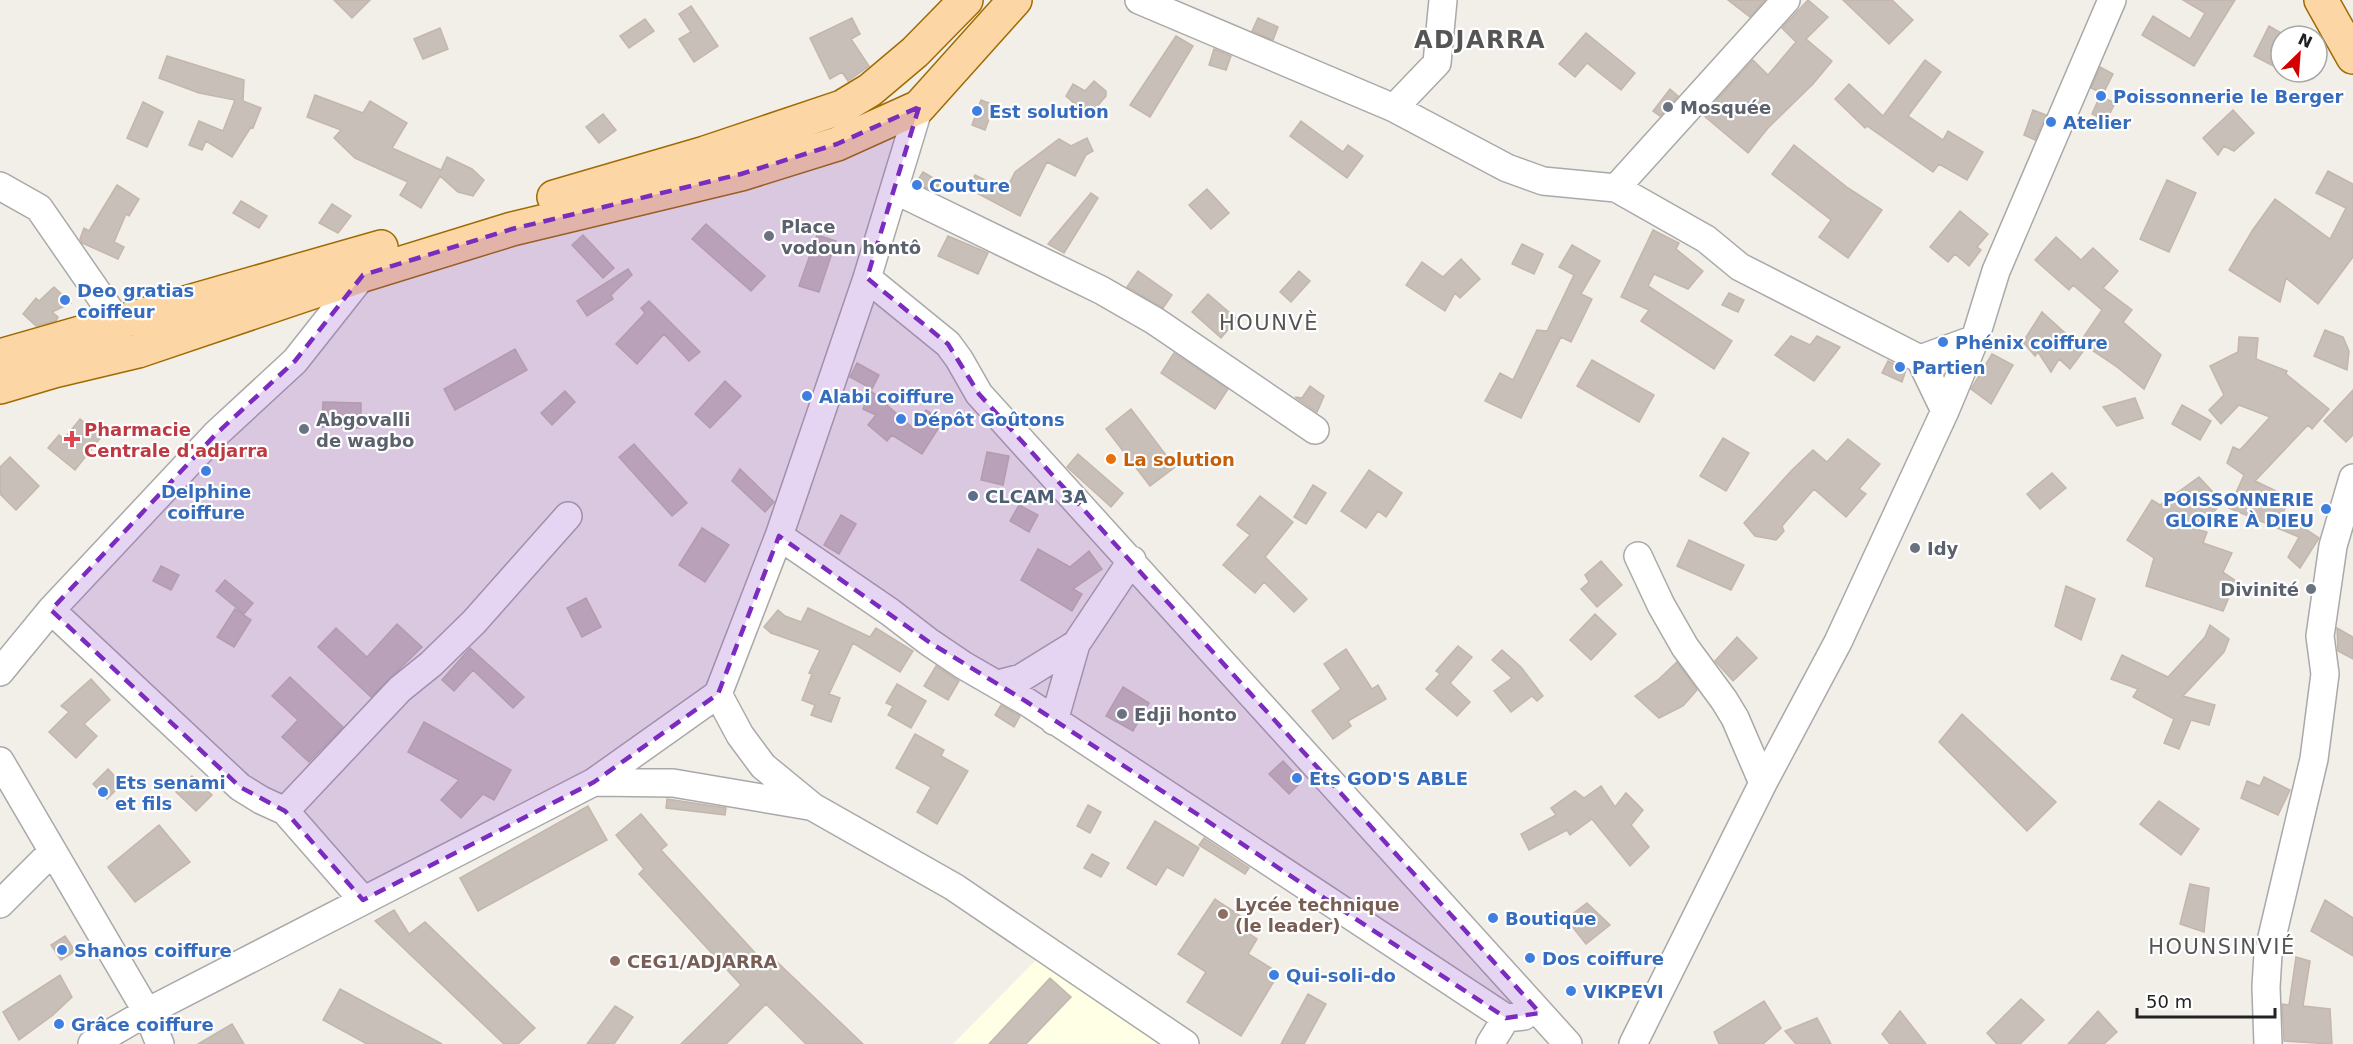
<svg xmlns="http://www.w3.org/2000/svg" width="2353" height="1044" font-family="'DejaVu Sans',sans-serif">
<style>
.education{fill:#ffffe5}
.building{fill:#c7bfb8;stroke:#c4b6ab;stroke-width:1.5}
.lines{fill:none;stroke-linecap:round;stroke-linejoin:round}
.minor-casing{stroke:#a9a9a9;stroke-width:30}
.major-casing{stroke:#a06b00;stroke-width:36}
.minor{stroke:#fff;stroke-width:27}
.major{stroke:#fcd6a4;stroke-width:33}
.marked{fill:#7b2cbf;fill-opacity:0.2;stroke:#7b2cbf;stroke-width:4.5;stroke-dasharray:12 8;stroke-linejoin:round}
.shop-dot{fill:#3f7fe0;stroke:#fff;stroke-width:2}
.worship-dot{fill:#6b7280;stroke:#fff;stroke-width:2}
.health-dot{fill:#e0444e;stroke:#fff;stroke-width:2}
.food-dot{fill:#e8710a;stroke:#fff;stroke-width:2}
.service-dot{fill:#5c6f8a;stroke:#fff;stroke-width:2}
.education-dot{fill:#8d6e63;stroke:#fff;stroke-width:2}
.labels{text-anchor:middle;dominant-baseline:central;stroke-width:4.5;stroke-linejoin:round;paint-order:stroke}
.shop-label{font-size:18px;font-weight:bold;fill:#366cbe;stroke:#fff;text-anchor:start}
.worship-label{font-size:18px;font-weight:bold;fill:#5b616d;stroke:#fff;text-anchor:start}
.health-label{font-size:18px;font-weight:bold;fill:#be3a42;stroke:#fff;text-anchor:start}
.food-label{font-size:18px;font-weight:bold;fill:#c56008;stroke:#fff;text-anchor:start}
.service-label{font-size:18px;font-weight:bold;fill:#4e5e75;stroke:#fff;text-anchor:start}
.education-label{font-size:18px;font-weight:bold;fill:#785e54;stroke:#fff;text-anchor:start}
.quarter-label{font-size:21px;letter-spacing:1.5px;fill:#555;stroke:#fff}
.district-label{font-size:24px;font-weight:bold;letter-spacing:1.5px;fill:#555;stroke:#fff}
</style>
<rect width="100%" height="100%" fill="#f2efe9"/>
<!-- education -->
<path class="education" d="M1036,960L1161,1044H953Z"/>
<!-- building -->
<path class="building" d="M334,0H370L352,18Z
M1728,0H1765L1750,17Z
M1808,0L1828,17L1806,39L1832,61L1813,84L1768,128L1748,153L1703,115L1753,60L1768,75L1796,42L1782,28Z
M1843,0H1892L1913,20L1889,44Z
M2183,0H2235L2194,66L2142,35L2153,16L2190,39L2205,13Z
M691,6L718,46L694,62L679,39L691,32L679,14Z
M852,18L860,34L851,39L869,66L848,81L842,72L830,79L810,38Z
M1258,18L1278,27L1273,40L1252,31Z
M645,19L654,31L629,48L620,36Z
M2269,26L2281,33V70L2254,56Z
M440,28L448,49L423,59L414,39Z
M1586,33L1635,73L1621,90L1587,63L1575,77L1559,64Z
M1176,36L1193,46L1150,117L1130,105Z
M1214,49L1231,56L1226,70L1209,65Z
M167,56L244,80L243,101L261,108L253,128L251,127L232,157L206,141L202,150L189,145L199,121L223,131L235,100L199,93L159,78Z
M1925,60L1941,72L1908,116L1943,140L1948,131L1983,152L1967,180L1939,164L1933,172L1867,126L1865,128L1835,99L1849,84L1883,116Z
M2100,67L2113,74L2103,94L2091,88Z
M1094,81L1106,91V96L1089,116L1066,96L1073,84L1085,91Z
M1670,89L1678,96L1660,116L1653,111Z
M315,95L363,113L370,101L407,123L392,148L441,170L447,157L472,169L484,180L473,196L458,192L440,176L421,208L400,195L408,182L355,158L334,138L341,130L307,117Z
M2100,96L2115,103L2106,121L2092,114Z
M981,100L994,105L985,130L972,125Z
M143,102L163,112L147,147L127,138Z
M2033,110L2046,115L2035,140L2024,135Z
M2233,110L2254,133L2234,151L2224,146L2218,155L2203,138Z
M603,114L616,130L599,143L586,127Z
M1301,121L1343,152L1348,145L1363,156L1347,178L1290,136Z
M1087,138L1093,151L1086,155L1075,176L1047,162L1020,216L969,189L975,175L1006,190L1015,172L1059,139L1071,146Z
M1794,145L1848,188L1882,210L1848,258L1819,237L1831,220L1772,174Z
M2328,171L2353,184V257L2318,304L2286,278L2280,302L2229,270L2252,231L2275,199L2330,239L2346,208L2316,193Z
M923,172L940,182L935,192L916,183Z
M2167,180L2196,193L2169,252L2140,239Z
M117,185L139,199L129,216L126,214L114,242L124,247L118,259L82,243L80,239L84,228L89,231Z
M1207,189L1229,213L1211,229L1189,205Z
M1091,193L1098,198L1064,253L1048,244Z
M241,201L267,216L259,228L233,213Z
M332,204L351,216L338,233L319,223Z
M1960,211L1988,234L1977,247L1981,250L1969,266L1955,254L1948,262L1930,247Z
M706,224L765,276L751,291L692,239Z
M1653,230L1679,243L1676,249L1703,271L1688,289L1654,274L1648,286L1732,341L1714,369L1641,321L1649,310L1621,297Z
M583,235L614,268L603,278L572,245Z
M817,235L836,241L819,292L799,286Z
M948,236L988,253L978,274L938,256Z
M2056,237L2081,260L2093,248L2118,271L2103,288L2132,310L2123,322L2161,355L2144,389L2117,367L2080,342L2102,310L2073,285L2069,290L2035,260Z
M1522,244L1543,254L1534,274L1512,264Z
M1572,245L1600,261L1581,294L1592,299L1571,342L1561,337L1521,418L1485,401L1500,373L1513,380L1537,330L1547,331L1574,275L1559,267Z
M1461,259L1480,279L1460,298L1455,293L1445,311L1406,285L1422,262L1443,277Z
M628,269L632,275L611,295L613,299L587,316L577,301Z
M1138,271L1172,295L1163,308L1127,287Z
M1299,271L1310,281L1291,302L1280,292Z
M54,287L71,303L52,312L58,317L56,321L36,326L23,314L36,298L39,301Z
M1729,293L1744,300L1738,312L1722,305Z
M1208,294L1237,319L1221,338L1192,312Z
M649,301L700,352L689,361L664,334L637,364L616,344L645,313L641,308Z
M2042,312L2084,350L2070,369L2059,359L2051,372L2038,352L2035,356L2023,342Z
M2325,330L2343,337L2349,351L2347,370L2314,356Z
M1791,336L1810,345L1817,336L1840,347L1814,381L1775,355Z
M2239,337L2258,338L2256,359L2287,371L2286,374L2329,409L2312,429L2308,425L2255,481L2289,497L2283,514L2319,538L2300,568L2288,557L2299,537L2229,508L2244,475L2227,463L2233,447L2240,450L2270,417L2239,405L2221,424L2209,410L2224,395L2210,366L2238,352Z
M515,349L527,370L455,410L444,389Z
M1174,353L1228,389L1215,409L1161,373Z
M1992,354L2013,365L1991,404L1971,389Z
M1592,360L1654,395L1639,422L1577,386Z
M1888,361L1906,370L1902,382L1882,373Z
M857,363L879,375L872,389L850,377Z
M725,381L741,396L710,428L695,414Z
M1310,386L1324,396L1317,412L1295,397L1302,398Z
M870,390L914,429L926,410L943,421L922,454L892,435L887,441L868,425L876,415L863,409Z
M2353,390V435L2346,442L2324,421Z
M565,391L575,402L552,425L541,413Z
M2135,398L2143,418L2117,426L2103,407Z
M323,402L361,403V428L322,427Z
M2182,405L2211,421L2200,440L2172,424Z
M1131,409L1175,467L1150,486L1106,429Z
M80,419L101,437L75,470L48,448L59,435L64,439Z
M1723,438L1749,453L1726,491L1700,476Z
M1848,439L1880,464L1859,489L1866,494L1846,517L1814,489L1782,526L1784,531L1776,540L1755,536L1744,523L1792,470L1813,450L1827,462Z
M634,444L687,503L672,516L619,457Z
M987,452L1009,456L1003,485L981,480Z
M1078,454L1123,493L1111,507L1067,467Z
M10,457L39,486L16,510L0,494V467Z
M740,469L774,502L765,512L732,481Z
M1369,470L1402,493L1386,517L1378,511L1366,528L1341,511Z
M2052,473L2066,488L2040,509L2027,494Z
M2199,477L2222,502L2199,530L2207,532L2203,543L2232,553L2223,572L2236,581L2223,611L2146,586L2154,558L2127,540L2152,500L2160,505Z
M1313,485L1326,493L1306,524L1294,517Z
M1260,496L1293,522L1265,557L1307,599L1294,612L1264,582L1255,593L1223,565L1250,535L1237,525Z
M1019,505L1038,515L1029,532L1010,521Z
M841,515L856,524L839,554L824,545Z
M702,528L729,545L705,582L679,565Z
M1689,540L1744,565L1731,590L1677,566Z
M1038,549L1070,567L1089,551L1102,569L1073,589L1082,594L1072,611L1021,580Z
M1601,561L1622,585L1597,607L1581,589L1589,582L1585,575Z
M161,566L179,575L171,590L153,581Z
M225,580L253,603L244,614L216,591Z
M2066,586L2095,599L2081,640L2055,626Z
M586,598L601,627L582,637L567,608Z
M808,608L870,637L876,628L913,651L900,672L853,643L829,694L840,698L831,722L811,715L815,705L802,700L812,674L809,673L820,650L771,633L764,627L778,610L785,616L801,622Z
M235,609L251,620L234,647L217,637Z
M1595,614L1616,634L1591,660L1570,640Z
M397,624L422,647L371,697L318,647L336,628L367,657Z
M2210,625L2229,639L2224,652L2183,696L2215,705L2209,725L2191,720L2179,749L2164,743L2174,719L2133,697L2138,689L2111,679L2122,655L2168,677L2205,637Z
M2337,628L2353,637V659L2338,651Z
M1737,637L1757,658L1733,681L1715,661Z
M1458,646L1472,657L1450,683L1470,702L1457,716L1426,689L1440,674L1436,671Z
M470,648L524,697L513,708L473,670L454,691L442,680Z
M1346,649L1372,689L1378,685L1386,699L1348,721L1351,726L1333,739L1312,711L1341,689L1324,664Z
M1502,650L1521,667L1543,696L1537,701L1532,696L1511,712L1494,691L1512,678L1492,660Z
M1677,662L1697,690L1683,706L1659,718L1635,696L1659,679Z
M936,666L959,681L948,700L924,686Z
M290,677L343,727L309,762L282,737L298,720L272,696Z
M91,679L110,700L84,724L97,736L76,758L49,732L69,712L61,706Z
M897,684L926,701L911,728L888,715L893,706L886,703Z
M1123,687L1149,703L1133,731L1106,716Z
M1001,705L1020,716L1014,727L995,715Z
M1962,714L2056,802L2027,831L1939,742Z
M424,722L511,770L494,800L483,794L461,818L441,800L459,780L408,752Z
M915,734L944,750L941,756L968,771L937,824L917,812L931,787L896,768Z
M1283,761L1302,781L1289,794L1269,774Z
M108,769L122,784L107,799L93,784Z
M192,776L212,795L196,811L176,792Z
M2264,777L2290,790L2278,815L2241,798L2247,781L2260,786Z
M1601,786L1615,807L1626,793L1643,810L1631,825L1649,847L1630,866L1592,819L1570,835L1567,830L1529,850L1521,834L1556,815L1551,808L1575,791L1584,798Z
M667,799L726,808L725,815L666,808Z
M2159,801L2199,829L2181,855L2140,824Z
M1088,805L1101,812L1090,833L1077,826Z
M588,806L607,840L478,911L460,878Z
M641,814L667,845L661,850L768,967L775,960L863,1044H806L766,1004L726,1044H681L741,985L639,874L644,869L616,835Z
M1155,821L1199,848L1183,876L1167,867L1156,885L1127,868Z
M159,825L190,862L135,902L108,867Z
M1204,838L1249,868L1245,874L1199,845Z
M1092,854L1109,863L1101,877L1084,868Z
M2190,884L2209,888L2204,932L2180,924Z
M1215,899L1242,917L1236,925L1257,939L1248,954L1279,973L1241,1036L1187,1002L1206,972L1178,954Z
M2325,900L2353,918V956L2311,931Z
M1587,903L1610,925L1586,944L1566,919Z
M394,910L409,934L425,922L535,1028L518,1044H504L375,921Z
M65,936L75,951L61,960L51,945Z
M2296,957L2310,961L2303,1006L2330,1009L2332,1044L2284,1041L2282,1004L2289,1005Z
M60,975L72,997L53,1015L19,1040L3,1012Z
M1050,978L1071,997L1026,1044H989Z
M340,989L442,1044H367L323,1020Z
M1308,994L1326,1004L1304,1044H1281Z
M2021,999L2044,1020L2020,1044H1997L1987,1033Z
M1764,1001L1781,1028L1763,1044H1719L1714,1032Z
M615,1006L633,1017L614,1044H587Z
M1900,1011L1926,1044H1890L1882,1034Z
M2098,1011L2117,1032L2104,1044H2068Z
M1817,1018L1831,1044H1796L1785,1031Z
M232,1024L244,1044H198Z"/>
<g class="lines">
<defs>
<path id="minor" d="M1139,0L1394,108L1507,168L1543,181L1616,188L1706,239L1740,267L1920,359L1945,411
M1394,108L1437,63L1443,0
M0,186L39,208L118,322
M1616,188L1786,0
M895,190L1101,290L1155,321L1315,430
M867,278L948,344L959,359L979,394L1568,1044
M1920,359L1975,339
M779,536L890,612L929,642L963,665L1027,702L1506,1018
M1638,556L1661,605L1685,647L1724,700L1735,718L1763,783
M51,610L240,787L261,800L285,811L363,900
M0,672L51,610L216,434L295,361L363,275
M998,684L1021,678L1076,644L1132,560
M718,694L740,735L763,766L813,807L954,887L1185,1044
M1054,721L1076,644
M0,761L147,1012L160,1044
M594,782L673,783L809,806
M285,811L400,689L431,664L474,622L568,516
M0,904L52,852
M92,1044L147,1012L594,782L718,694L779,536L867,278L919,107
M1490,1044L1506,1018L1524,1016
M1633,1044L1763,783L1838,642L1945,411L1975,339L1996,271L2112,0
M2268,1044L2266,987L2268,954L2314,759L2325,674L2320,636L2333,546L2353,478"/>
<path id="major" d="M2321,0L2353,57
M554,197L705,153L842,107L870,90L915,52L966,0
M0,356L381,247
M0,387L54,371L138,351L363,275L512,229L741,174L837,144L919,107L1015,0"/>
</defs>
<!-- minor casing -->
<use href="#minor" class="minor-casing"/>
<!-- major casing -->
<use href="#major" class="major-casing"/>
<!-- minor -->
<use href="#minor" class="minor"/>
<!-- major -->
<use href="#major" class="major"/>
</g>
<!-- marked area -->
<path class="marked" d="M919,107L867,278L948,344L979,394L1540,1013L1506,1018L1027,702L929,642L779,536L718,694L594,782L363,900L285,811L240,787L51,610L216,434L295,361L363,275L512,229L741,174L837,144Z"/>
<!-- markers -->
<g class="shop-dot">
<circle cx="2101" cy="96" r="6"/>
<circle cx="977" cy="111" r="6"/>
<circle cx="2051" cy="122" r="6"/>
<circle cx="917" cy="185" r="6"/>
<circle cx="65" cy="300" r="6"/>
<circle cx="1943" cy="342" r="6"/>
<circle cx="1900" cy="367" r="6"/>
<circle cx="807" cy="396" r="6"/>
<circle cx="901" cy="419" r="6"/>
<circle cx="206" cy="471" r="6"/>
<circle cx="2326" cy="509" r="6"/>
<circle cx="1297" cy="778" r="6"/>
<circle cx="103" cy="792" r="6"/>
<circle cx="1493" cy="918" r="6"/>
<circle cx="62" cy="950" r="6"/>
<circle cx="1530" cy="958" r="6"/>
<circle cx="1274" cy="975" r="6"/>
<circle cx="1571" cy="991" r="6"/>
<circle cx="59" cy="1024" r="6"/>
</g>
<g class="worship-dot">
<circle cx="1668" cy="107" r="6"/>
<circle cx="769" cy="236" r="6"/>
<circle cx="304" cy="429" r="6"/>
<circle cx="1915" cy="548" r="6"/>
<circle cx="2311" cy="589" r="6"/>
<circle cx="1122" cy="714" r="6"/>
</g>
<path class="health-dot" d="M69 430h6v6h6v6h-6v6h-6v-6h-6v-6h6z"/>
<circle class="food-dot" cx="1111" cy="459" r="6"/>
<circle class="service-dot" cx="973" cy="496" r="6"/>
<g class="education-dot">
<circle cx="1223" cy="914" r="6"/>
<circle cx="615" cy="961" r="6"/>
</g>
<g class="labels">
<!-- shop labels -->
<g class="shop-label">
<text x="2113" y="96">Poissonnerie le Berger</text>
<text x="989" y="111">Est solution</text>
<text x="2063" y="122">Atelier</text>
<text x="929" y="185">Couture</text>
<text x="77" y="290">Deo gratias<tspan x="77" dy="21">coiffeur</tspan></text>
<text x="1955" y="342">Phénix coiffure</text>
<text x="1912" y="367">Partien</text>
<text x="819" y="396">Alabi coiffure</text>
<text x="913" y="419">Dépôt Goûtons</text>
<text x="206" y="491" text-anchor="middle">Delphine<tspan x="206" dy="21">coiffure</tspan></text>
<text x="2314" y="499" text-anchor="end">POISSONNERIE<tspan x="2314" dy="21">GLOIRE À DIEU</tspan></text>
<text x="1309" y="778">Ets GOD'S ABLE</text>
<text x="115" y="782">Ets senami<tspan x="115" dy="21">et fils</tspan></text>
<text x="1505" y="918">Boutique</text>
<text x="74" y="950">Shanos coiffure</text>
<text x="1542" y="958">Dos coiffure</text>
<text x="1286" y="975">Qui-soli-do</text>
<text x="1583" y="991">VIKPEVI</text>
<text x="71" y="1024">Grâce coiffure</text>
</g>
<!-- worship labels -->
<g class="worship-label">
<text x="1680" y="107">Mosquée</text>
<text x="781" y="226">Place<tspan x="781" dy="21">vodoun hontô</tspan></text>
<text x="316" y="419">Abgovalli<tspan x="316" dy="21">de wagbo</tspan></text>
<text x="1927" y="548">Idy</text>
<text x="2299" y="589" text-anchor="end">Divinité</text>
<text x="1134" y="714">Edji honto</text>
</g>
<!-- health labels -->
<g class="health-label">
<text x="84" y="429">Pharmacie<tspan x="84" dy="21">Centrale d'adjarra</tspan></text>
</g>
<!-- food labels -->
<g class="food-label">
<text x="1123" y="459">La solution</text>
</g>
<!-- service labels -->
<g class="service-label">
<text x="985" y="496">CLCAM 3A</text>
</g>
<!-- education labels -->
<g class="education-label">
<text x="1235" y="904">Lycée technique<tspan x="1235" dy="21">(le leader)</tspan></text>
<text x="627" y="961">CEG1/ADJARRA</text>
</g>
<!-- quarter labels -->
<g class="quarter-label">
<text x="1269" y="323">HOUNVÈ</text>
<text x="2222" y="947">HOUNSINVIÉ</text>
</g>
<!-- district labels -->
<g class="district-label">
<text x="1480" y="40">ADJARRA</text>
</g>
</g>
<!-- north arrow -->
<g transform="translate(2299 54) rotate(25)"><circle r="28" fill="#ffffff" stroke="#a7a7a7" stroke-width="1.5"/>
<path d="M0-4.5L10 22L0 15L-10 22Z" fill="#d40000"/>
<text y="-9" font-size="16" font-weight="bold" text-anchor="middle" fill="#222222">N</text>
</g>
<!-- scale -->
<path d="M2137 1008v9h138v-9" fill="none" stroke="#222222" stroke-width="3"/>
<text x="2146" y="1008" font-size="18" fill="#222222" stroke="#ffffff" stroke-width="4.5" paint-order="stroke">50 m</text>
</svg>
